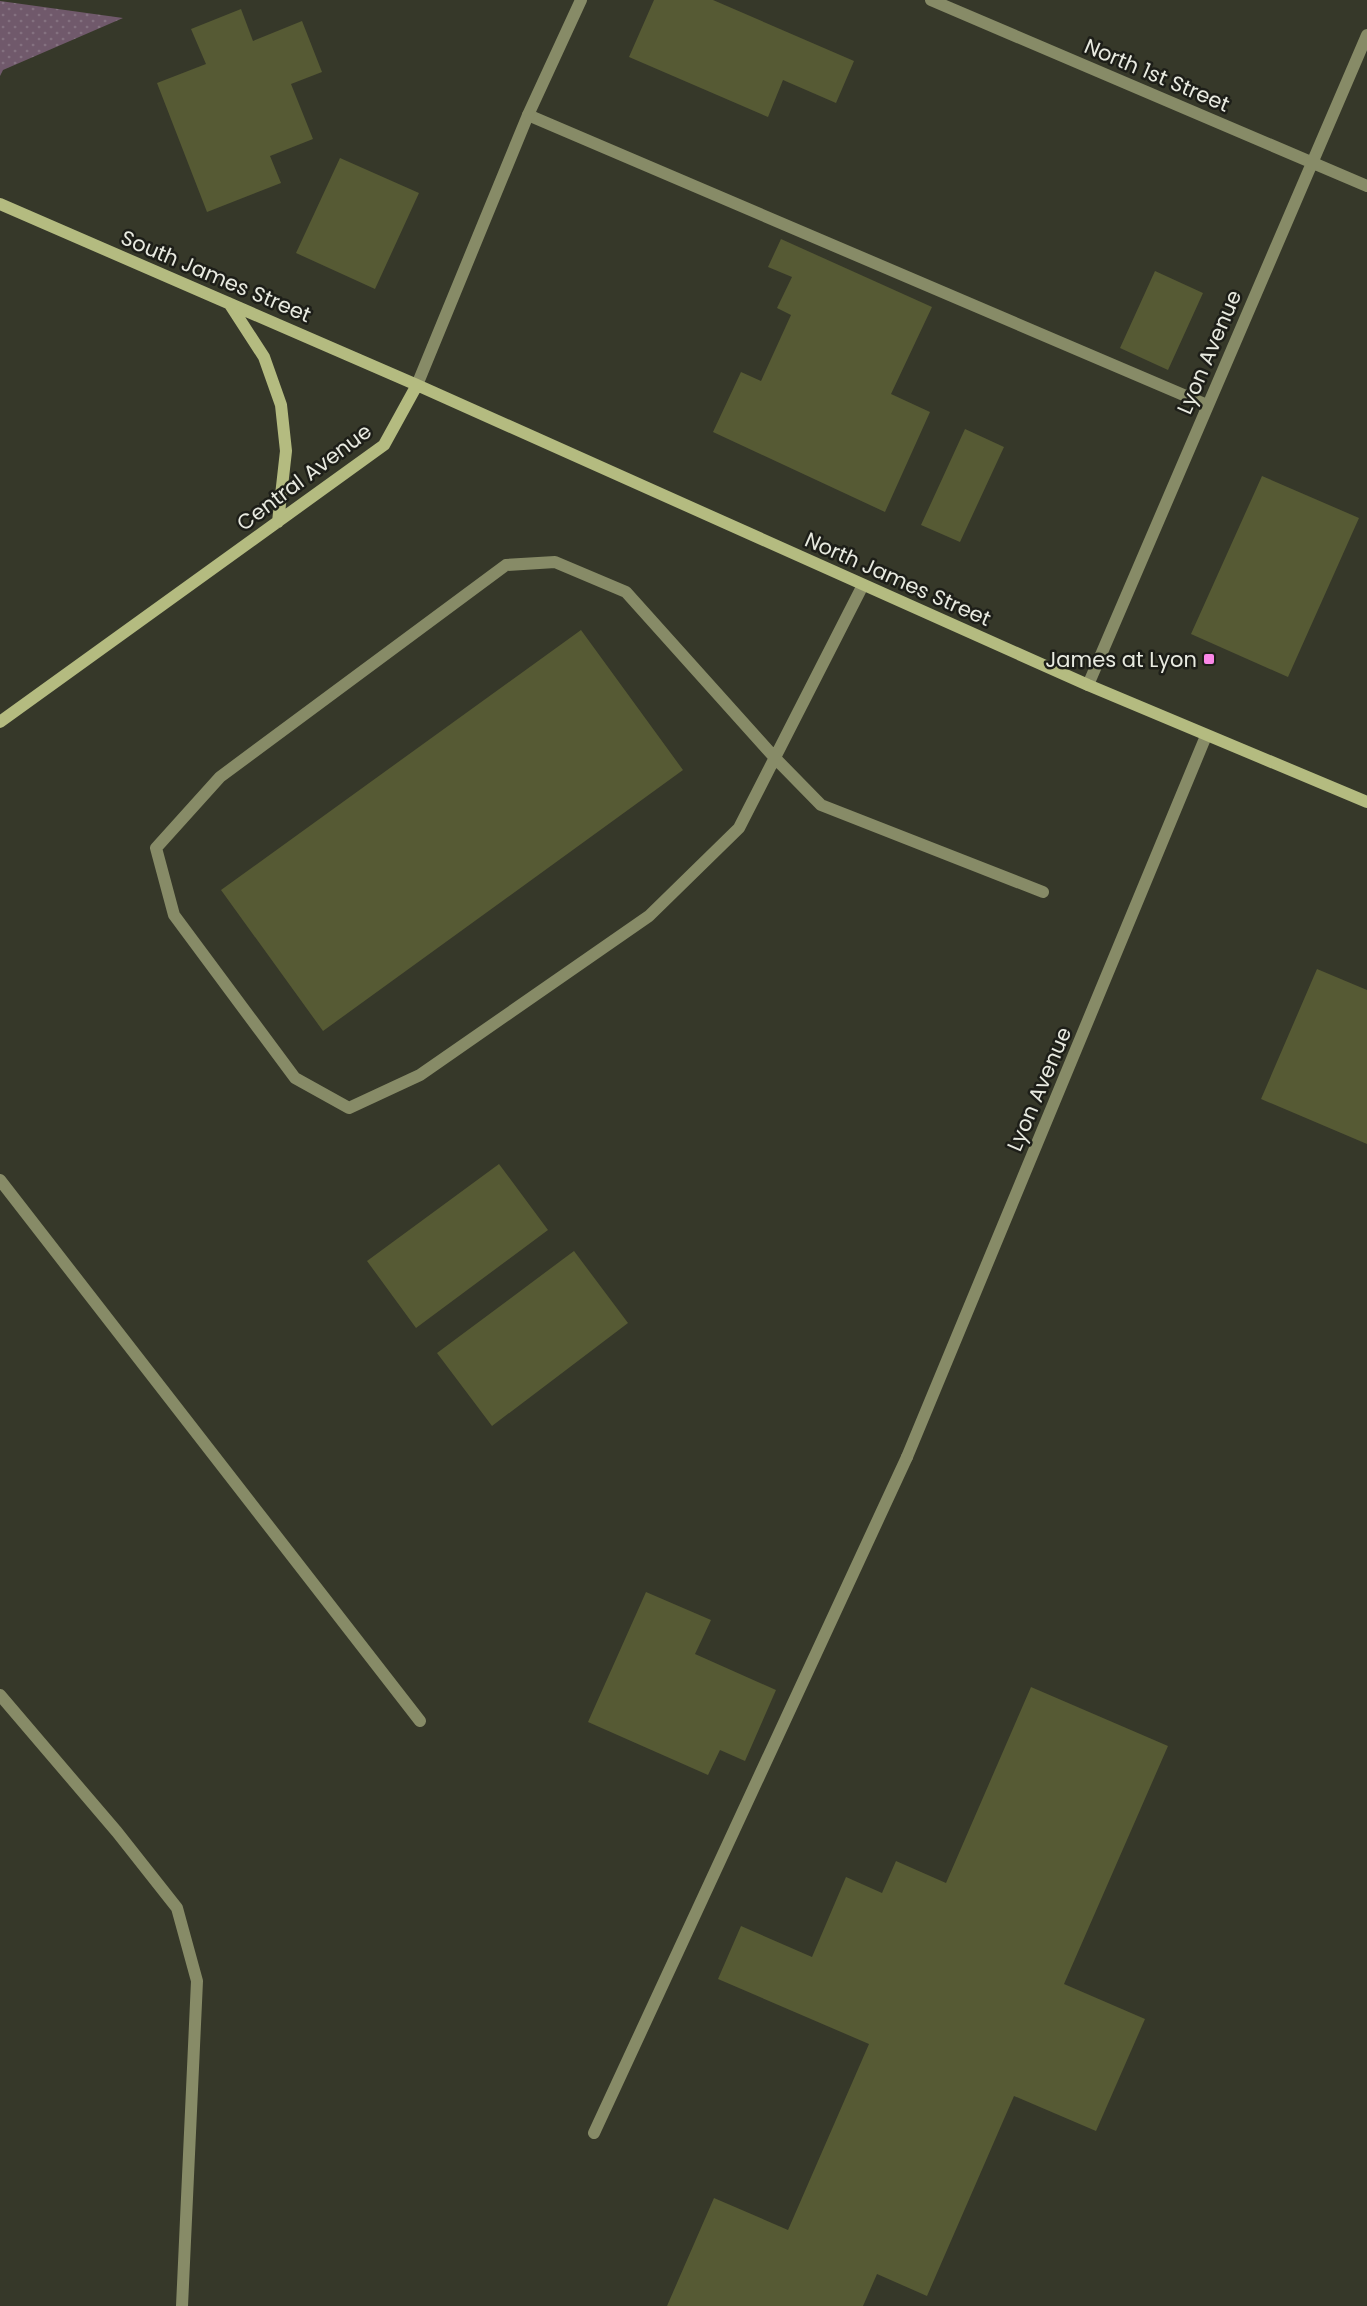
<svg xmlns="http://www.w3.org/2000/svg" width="1367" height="2306" font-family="Poppins,sans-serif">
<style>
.grass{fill:url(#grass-dots)}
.building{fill:#565a34}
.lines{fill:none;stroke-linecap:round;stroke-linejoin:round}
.lane{stroke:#878b67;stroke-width:12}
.street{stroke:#878b67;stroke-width:12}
.secondary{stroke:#b4bb80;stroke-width:12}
.poi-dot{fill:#fa87e7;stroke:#1d1e18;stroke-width:2}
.labels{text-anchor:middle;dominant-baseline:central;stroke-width:5;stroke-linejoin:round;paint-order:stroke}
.street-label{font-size:21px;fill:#e8eae0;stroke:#1d1e18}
.poi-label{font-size:21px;fill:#e8eae0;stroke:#1d1e18;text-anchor:end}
</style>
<defs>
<pattern id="grass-dots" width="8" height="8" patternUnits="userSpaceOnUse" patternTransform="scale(1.5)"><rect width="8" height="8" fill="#70596b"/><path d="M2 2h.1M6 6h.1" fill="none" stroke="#847180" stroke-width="1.8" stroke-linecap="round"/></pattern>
</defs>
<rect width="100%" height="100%" fill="#363829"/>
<!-- grass -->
<path class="grass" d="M0,1L123,18L3,70L0,76Z"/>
<!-- building -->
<path class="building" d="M654,0H713L854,61L836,103L783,80L768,117L629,57Z
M241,9L253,41L302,21L322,72L291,84L313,139L270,156L281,183L207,212L157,83L206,64L191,29Z
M340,158L419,193L375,289L296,253Z
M781,239L932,307L891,394L930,412L885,512L713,432L741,372L761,381L791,315L777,308L792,277L768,267Z
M1155,271L1203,293L1168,370L1120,348Z
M965,429L1004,447L960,542L921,525Z
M1262,476L1359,518L1288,677L1191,634Z
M581,630L683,770L323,1031L221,890Z
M1317,969L1367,990V1144L1261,1099Z
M499,1164L548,1230L416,1328L367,1261Z
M574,1251L628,1323L492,1426L437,1353Z
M646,1592L711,1620L695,1654L776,1690L745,1761L720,1750L708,1775L588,1722Z
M1031,1687L1168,1746L1064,1984L1145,2019L1096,2131L1014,2096L927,2296L877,2274L863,2306H667L714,2198L788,2230L869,2044L718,1979L741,1926L812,1957L846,1877L882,1893L896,1861L946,1883Z"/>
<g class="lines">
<!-- lane -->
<path class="lane" d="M528,115L1207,405
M863,585L739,828L649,916L420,1075L349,1108L295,1078L174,915L156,848L220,777L506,565L555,562L626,592L775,758L821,805L1043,892
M0,1180L420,1721
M0,1695L117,1832L177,1908L197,1981L182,2306
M594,2133L907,1457"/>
<!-- street -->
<path class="street" d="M931,0L1367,186
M417,385L528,115L581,0
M1088,685L1367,35
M907,1457L1206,736"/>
<!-- secondary -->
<path class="secondary" d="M0,204L417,385L1088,685L1367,802
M229,303L264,357L281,405L286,451L278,522
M0,722L384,445L417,385"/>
</g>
<!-- markers -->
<rect class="poi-dot" x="1203" y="653" width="12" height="12" rx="3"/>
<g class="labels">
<!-- street labels -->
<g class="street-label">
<text transform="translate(1157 75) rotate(23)">North 1st Street</text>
<text transform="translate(216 276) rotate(23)">South James Street</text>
<text transform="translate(1209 352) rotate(-67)">Lyon Avenue</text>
<text transform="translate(304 477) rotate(-37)">Central Avenue</text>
<text transform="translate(898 579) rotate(24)">North James Street</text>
<text transform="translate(1039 1089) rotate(-67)">Lyon Avenue</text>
</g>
<!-- poi labels -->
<g class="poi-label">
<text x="1197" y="659">James at Lyon</text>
</g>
</g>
</svg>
